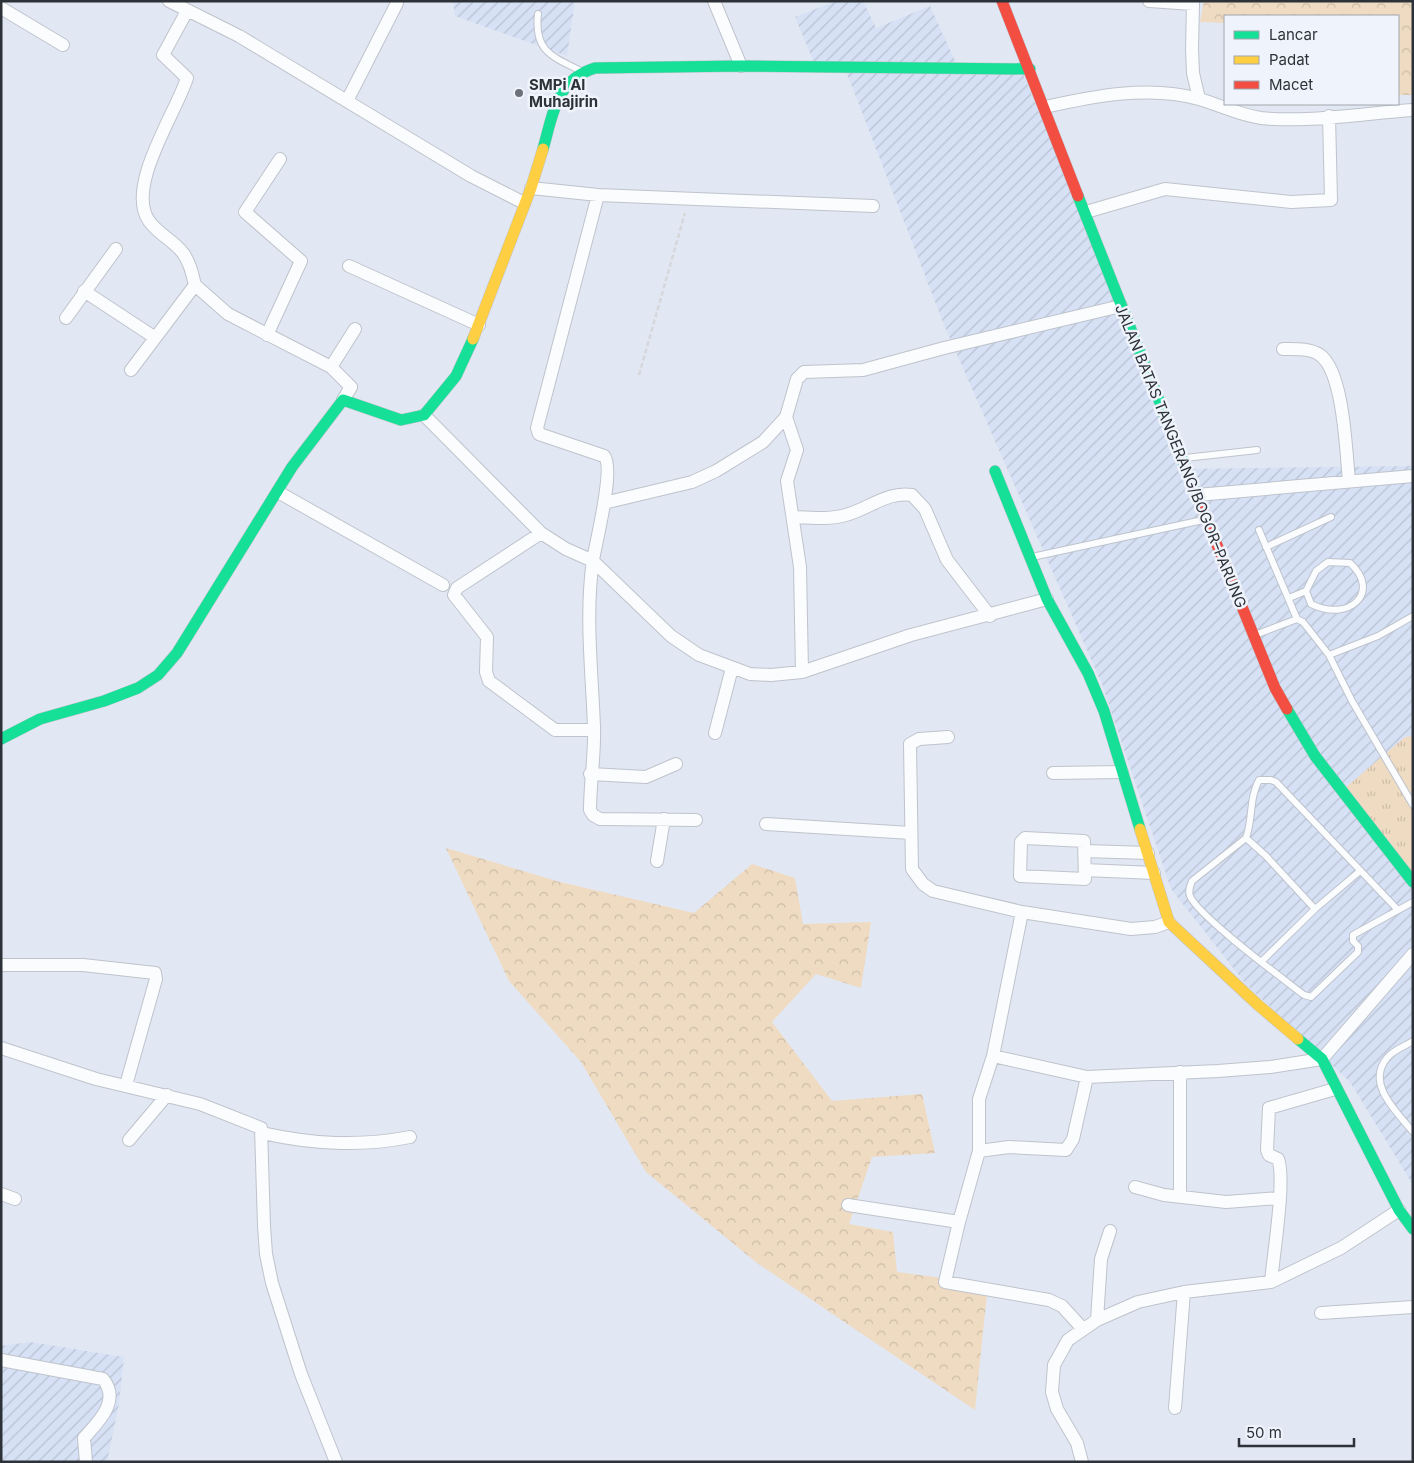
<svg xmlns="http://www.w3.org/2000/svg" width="1414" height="1463" font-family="Inter,sans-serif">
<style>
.industrial{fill:url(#industrial-furrows)}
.grass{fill:url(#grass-tufts)}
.forest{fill:url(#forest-crowns)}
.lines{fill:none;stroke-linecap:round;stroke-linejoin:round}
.lane-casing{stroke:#bec3cc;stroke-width:8}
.street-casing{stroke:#bec3cc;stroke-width:14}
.fast-casing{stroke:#bec3cc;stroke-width:12}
.slow-casing{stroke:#bec3cc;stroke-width:12}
.jam-casing{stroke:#bec3cc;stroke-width:12}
.path{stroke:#d5d7da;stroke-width:2.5;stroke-dasharray:5 2.5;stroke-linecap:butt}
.lane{stroke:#fbfcfd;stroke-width:6}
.street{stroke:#fbfcfd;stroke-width:12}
.fast{stroke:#16e098;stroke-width:11}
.slow{stroke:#ffcf43;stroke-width:11}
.jam{stroke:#f24e42;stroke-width:11}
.poi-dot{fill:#6c727a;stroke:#eff3fb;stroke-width:2}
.labels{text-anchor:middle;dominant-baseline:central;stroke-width:5;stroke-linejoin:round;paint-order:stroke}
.poi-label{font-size:15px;font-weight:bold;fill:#2d3239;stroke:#eff3fb;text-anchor:start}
.street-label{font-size:15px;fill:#2d3239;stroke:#eff3fb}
</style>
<defs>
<pattern id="industrial-furrows" width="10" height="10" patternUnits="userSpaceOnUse" patternTransform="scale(1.25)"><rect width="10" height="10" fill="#d7e1f5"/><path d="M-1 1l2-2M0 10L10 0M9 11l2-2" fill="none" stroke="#b9c2d3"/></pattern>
<pattern id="grass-tufts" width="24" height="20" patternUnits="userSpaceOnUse" patternTransform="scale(1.25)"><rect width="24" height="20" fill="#efdbc2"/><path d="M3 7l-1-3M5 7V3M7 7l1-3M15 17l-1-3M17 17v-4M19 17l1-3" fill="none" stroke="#cdbca7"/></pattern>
<pattern id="forest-crowns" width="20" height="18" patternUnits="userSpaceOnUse" patternTransform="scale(1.25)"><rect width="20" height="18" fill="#efdbc2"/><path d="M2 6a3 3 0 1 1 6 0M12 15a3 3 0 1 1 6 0" fill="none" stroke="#cdbca7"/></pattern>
</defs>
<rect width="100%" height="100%" fill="#e2e8f3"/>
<!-- industrial -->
<path class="industrial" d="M453,1H575L567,56L455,16Z
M836,1H863L876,28L930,6L956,63H1019L1183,469L1413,466V736L1405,737L1413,885V1185L1350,1082L1245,983L1171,889L1102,684L944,325L844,66L817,70L795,17Z
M30,1342L124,1357L119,1404L107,1462H1V1346Z"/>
<!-- grass -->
<path class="grass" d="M1413,736V885L1339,793L1405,737Z"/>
<!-- forest -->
<path class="forest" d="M1204,1H1413V95H1398V16H1225V23L1200,22Z
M446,848L560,882L694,913L752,864L795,878L803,924L871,922L861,988L816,974L772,1022L832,1101L922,1094L935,1153L872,1157L849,1224L893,1232L897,1272L988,1284L975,1410L757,1263L646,1172L581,1062L509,981Z"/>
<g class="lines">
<defs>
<path id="lane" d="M538,14C534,51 551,56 581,71
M1185,458L1257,450
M1259,530L1297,619
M1266,547L1331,517
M1032,557L1203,520
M1289,598L1306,591L1316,571L1328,562L1350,563C1382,592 1349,623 1311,604L1306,591
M1255,635L1297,619L1303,622L1329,655L1378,636L1413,616
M1329,655L1352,701L1413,805
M1246,838C1253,819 1249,798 1259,780H1271L1276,782L1398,910
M1315,909L1266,856L1246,838L1192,881C1190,886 1188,891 1190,896C1198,916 1282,978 1304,995L1311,997L1358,952V946L1353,941V935L1413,902
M1261,962L1315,909L1360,871
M1413,1041C1405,1046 1392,1051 1387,1058C1365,1084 1398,1113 1413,1132"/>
<path id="street" d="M169,1L239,36L471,176L524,203
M714,1L741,66
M1149,1L1193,4L1192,49L1193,73L1199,99
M1,8L63,45
M187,11L163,55L187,78C176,113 125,187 149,221C158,234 174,241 183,253C190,263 192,273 195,285
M347,101L397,3
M1045,107C1094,96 1149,85 1199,99C1220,105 1239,115 1261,118C1306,123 1366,113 1413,110
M531,188L598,195L873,206
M598,195L537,428L539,434L604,456C615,467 596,542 593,560C585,615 592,672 594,727C595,754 590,783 590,810L593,815L600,819L696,820
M1086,212L1165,189L1291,202L1331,200L1329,116
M349,266L479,325
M84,291L154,337
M66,318L116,249
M267,335L301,261L245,212L280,159
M1283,349C1295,349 1310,348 1320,355C1344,372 1346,453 1349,481
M331,367L355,329
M131,370L195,285L228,314L331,367L351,387L343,400
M424,415L541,533L566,549L593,561L671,636L699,655L750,674L771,675L802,672L911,635L1047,599
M786,417L797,450L787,481L800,567L802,672
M278,492L443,585
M1197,495L1413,476
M604,503L692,482L716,471L763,442L786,417L797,379L804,372L863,370L944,348L1121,306
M794,517C812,518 832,520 849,514C871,507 889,491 912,495L925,509L947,560L990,616
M541,533L457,588L454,595L487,637L486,672L489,681L555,730H594
M715,733L732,668
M948,737L919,739L910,744L912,869L923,884L933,891L1022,912L1131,929L1155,927L1169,922
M1053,773L1122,772
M590,774L646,777L676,764
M766,824L911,833
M1025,838L1084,841L1085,879L1020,876L1021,842Z
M1085,851L1148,853
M657,861L664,819
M1085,870L1154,873
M1,965H83L155,973L156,979L126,1085
M1,1048L96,1079L200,1104L261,1128L264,1226L266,1254L272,1283L301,1374L336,1462
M993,1056L1087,1077L1218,1071L1270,1067L1322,1059L1413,954
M1180,1072V1196
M262,1133C312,1144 359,1147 410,1137
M129,1140L167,1095
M979,1151V1099L993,1056L1022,912
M1135,1187L1164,1195L1226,1202L1279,1198
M1,1194L15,1199
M848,1205L959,1222L979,1151L1009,1147L1066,1150L1073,1139L1087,1077
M959,1222L945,1282L1049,1300L1062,1306L1083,1329
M1271,1282C1273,1257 1286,1179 1278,1159L1269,1155L1267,1150L1269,1108L1335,1089
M1321,1313L1413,1307
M1097,1320L1101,1259L1110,1231
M1,1360L103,1379C121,1401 98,1422 84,1438L86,1462
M1175,1408L1184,1292
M1082,1462L1077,1443L1057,1409L1052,1392L1054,1365L1068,1340L1097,1320L1138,1302L1184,1292L1271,1282L1341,1248L1399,1210"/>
<path id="fast" d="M543,149C553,114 556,80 595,68L741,66L1030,69
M1078,196L1195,491
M995,471L1047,599L1088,673L1104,711L1140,829
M1287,709L1315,756L1413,882
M1,739L40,719L104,701L138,688L158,675L177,653L292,467L343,400L401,420L424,415L456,376L473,339
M1298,1039L1322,1059L1399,1210L1413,1229"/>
<path id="slow" d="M473,339L531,188L543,149
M1140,829L1169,922L1257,1004L1298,1039"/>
<path id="jam" d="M1002,1L1078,196
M1195,491L1275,688L1287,709"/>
</defs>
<!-- lane casing -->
<use href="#lane" class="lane-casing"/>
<!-- street casing -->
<use href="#street" class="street-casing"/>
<!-- fast casing -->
<use href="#fast" class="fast-casing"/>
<!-- slow casing -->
<use href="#slow" class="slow-casing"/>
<!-- jam casing -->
<use href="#jam" class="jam-casing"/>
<!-- path -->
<path class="path" d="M639,375L685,213"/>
<!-- lane -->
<use href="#lane" class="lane"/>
<!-- street -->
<use href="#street" class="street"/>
<!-- fast -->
<use href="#fast" class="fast"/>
<!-- slow -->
<use href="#slow" class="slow"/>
<!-- jam -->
<use href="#jam" class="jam"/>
</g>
<!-- markers -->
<circle class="poi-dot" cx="519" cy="93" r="5"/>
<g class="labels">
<!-- poi labels -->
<g class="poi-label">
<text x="529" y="84">SMPi Al<tspan x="529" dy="17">Muhajirin</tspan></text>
</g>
<!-- street labels -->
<g class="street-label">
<text transform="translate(1181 456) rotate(68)">JALAN BATAS TANGERANG/BOGOR–PARUNG</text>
</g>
</g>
<!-- border -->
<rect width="1414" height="1463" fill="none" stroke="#2d3239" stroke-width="5"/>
<!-- legend -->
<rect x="1224" y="15" width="175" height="90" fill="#eff3fb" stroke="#a1a6ad"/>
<rect x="1234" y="31" width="25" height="8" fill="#16e098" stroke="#a1a6ad"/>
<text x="1269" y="40" font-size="15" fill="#2d3239">Lancar</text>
<rect x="1234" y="56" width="25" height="8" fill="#ffcf43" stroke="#a1a6ad"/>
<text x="1269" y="65" font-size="15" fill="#2d3239">Padat</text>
<rect x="1234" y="81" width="25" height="8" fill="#f24e42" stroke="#a1a6ad"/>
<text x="1269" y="90" font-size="15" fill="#2d3239">Macet</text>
<!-- scale -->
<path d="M1239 1438v8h115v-8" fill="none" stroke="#2d3239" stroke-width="2.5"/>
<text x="1246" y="1438" font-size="15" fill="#2d3239" stroke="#eff3fb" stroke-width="4" paint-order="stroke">50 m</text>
</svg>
